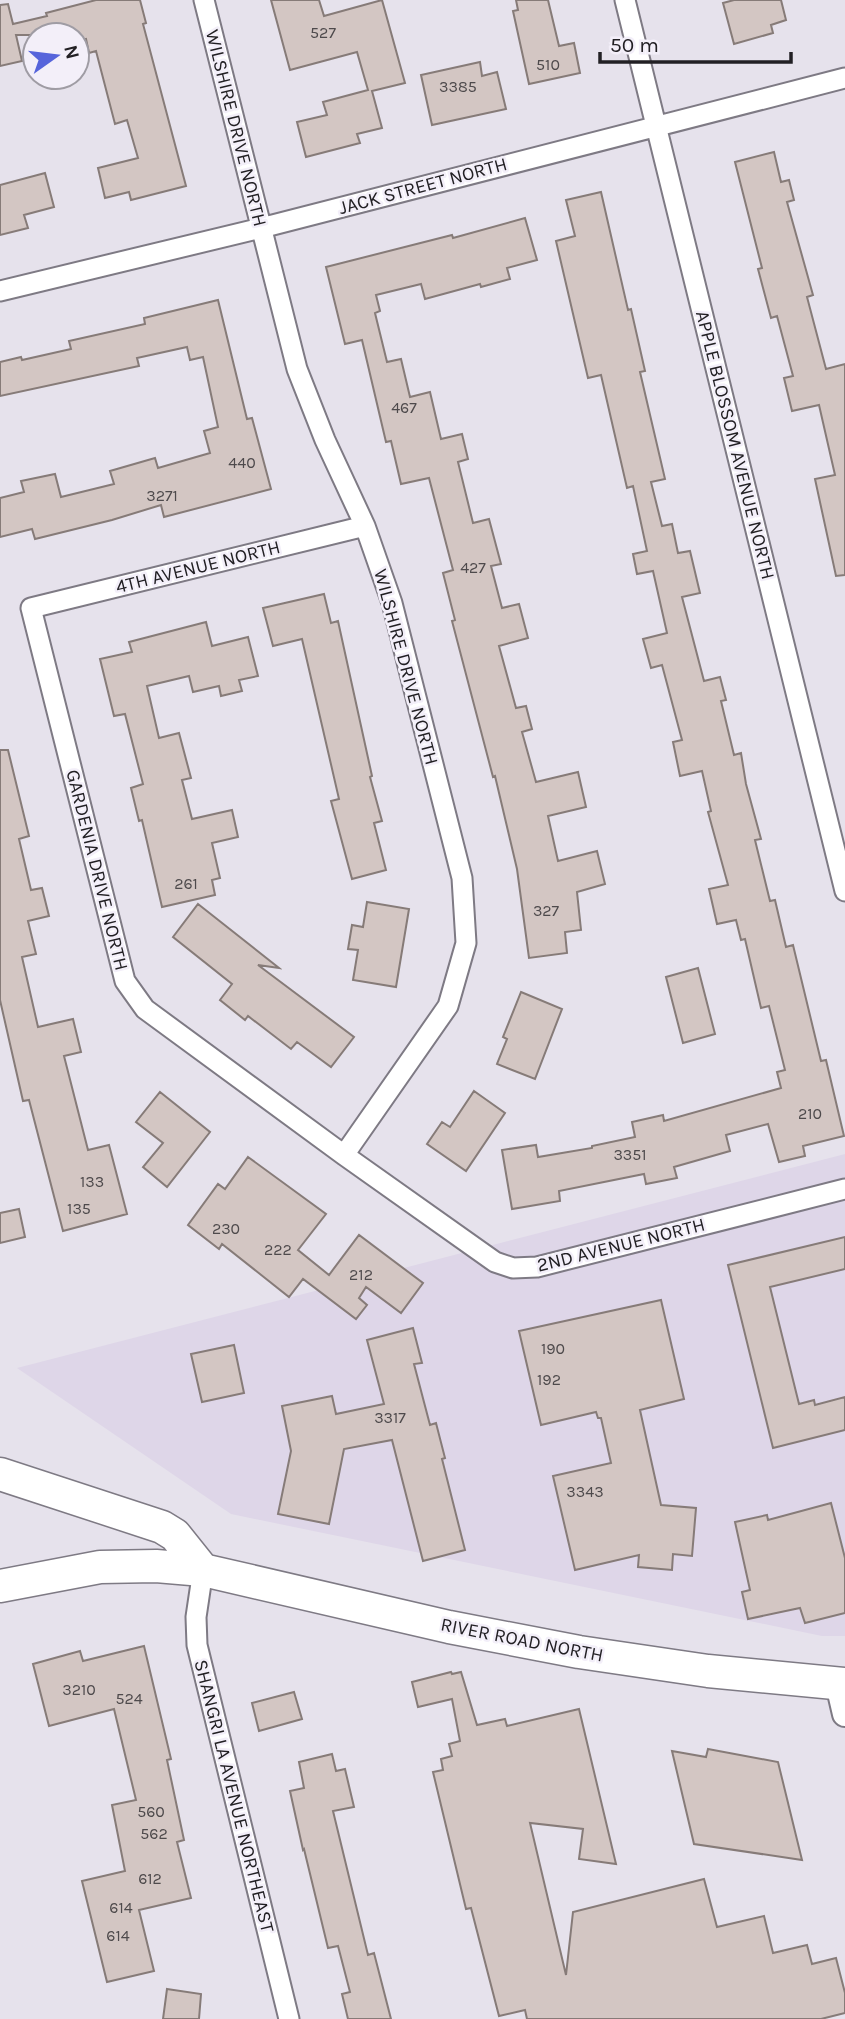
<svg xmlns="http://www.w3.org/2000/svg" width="845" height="2019" font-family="Karla,sans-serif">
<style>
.built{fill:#ded6e8}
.building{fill:#d3c6c3;stroke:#867b78;stroke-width:2}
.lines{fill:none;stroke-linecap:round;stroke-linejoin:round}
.minor-casing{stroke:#7e7a84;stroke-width:23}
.tertiary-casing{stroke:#7e7a84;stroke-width:28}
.primary-casing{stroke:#7e7a84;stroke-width:35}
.minor{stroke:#fff;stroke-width:19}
.tertiary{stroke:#fff;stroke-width:24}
.primary{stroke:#fff;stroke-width:32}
.labels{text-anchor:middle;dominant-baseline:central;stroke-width:5;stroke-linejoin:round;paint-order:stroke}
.number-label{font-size:16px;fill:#4e4a4c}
.street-label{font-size:19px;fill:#222024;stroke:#f3eff9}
</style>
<rect width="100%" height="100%" fill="#e6e2ec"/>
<!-- built -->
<path class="built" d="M845,1154V1636H822L231,1514L17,1368Z"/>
<!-- building -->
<path class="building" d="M96,0H140L146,23L143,24L186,186L131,200L129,192L105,198L98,168L138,158L127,120L115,124L96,51L89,53L86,39L77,41V35H16L22,61L0,66V5L8,4L13,24L47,16L46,13Z
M271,0H319L324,16L382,0L405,83L372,91L382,128L357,134L360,143L306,157L297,122L327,115L323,102L368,90L357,52L290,70Z
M516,0H548L559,46L574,43L580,73L529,84L513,11L518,10Z
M734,0H781L786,20L771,25L773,33L734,44L723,3Z
M480,62L482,76L497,72L506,109L432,125L421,75Z
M774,152L781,182L789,180L794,200L787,202L813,295L807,297L826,369L845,364V575L836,576L815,479L835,475L819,405L792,411L784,378L793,376L777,316L771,318L758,269L762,268L735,162Z
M45,173L54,207L24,215L28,228L0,235V185Z
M601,192L628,310L631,309L645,371L640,372L665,479L651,482L662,526L672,524L678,553L690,551L700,593L682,597L704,681L720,677L726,700L721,701L734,755L741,753L746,784L761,839L755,840L770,901L775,900L786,947L793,945L821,1061L826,1060L844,1136L803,1146L805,1156L779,1162L768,1124L726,1135L730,1151L674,1167L677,1178L646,1184L644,1174L559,1191L560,1201L512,1209L502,1150L536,1145L538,1157L592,1148V1146L635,1137L632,1122L663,1115L664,1121L781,1088L777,1072L785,1070L769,1006L761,1008L745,939L741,940L736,920L717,924L709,889L728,885L708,812L711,811L702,771L680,776L673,742L682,740L662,665L651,668L643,639L667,633L653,571L637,574L633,554L647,551L633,486L627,488L601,375L588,378L556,241L575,236L566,200Z
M525,218L537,260L507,268L510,279L481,287L480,284L425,299L421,284L376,295L380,311L375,313L387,362L401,359L410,397L430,392L441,439L462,434L468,459L458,462L473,523L489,519L501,564L491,566L502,608L519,604L528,638L499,646L516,708L526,706L532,729L522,732L536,782L578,772L586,807L548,816L558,861L597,851L605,884L577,892L581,930L565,932L567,953L529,958L517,869L495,776L493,777L452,621L455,620L443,573L453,570L429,478L401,484L391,441L386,442L362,340L345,344L326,267L452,235L453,238Z
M218,300L247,419L252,418L271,489L164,517L161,505L112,520L35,539L32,529L0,537V498L24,492L21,481L55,474L61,497L114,484L110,471L155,458L158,468L210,453L204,431L218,427L203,357L190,360L187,347L137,358L139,366L0,396V362L21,357L22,360L71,349L69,341L145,324L144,318Z
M324,594L331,623L338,621L372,776L370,777L382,821L374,823L386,870L352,879L331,801L339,799L302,639L273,646L263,608Z
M206,622L212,646L248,637L258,676L239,680L242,691L221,696L219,686L193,692L189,676L147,686L159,738L179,733L191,778L182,780L192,819L232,810L238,837L212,843L220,878L212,880L215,895L162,907L142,820L139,821L131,788L143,784L125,714L114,716L100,659L132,652L129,642Z
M0,750H8L29,836L19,839L31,890L42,888L49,916L28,921L36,954L22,957L38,1027L73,1019L81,1052L64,1056L88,1150L109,1145L127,1214L63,1231L29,1100L23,1101L0,1000Z
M367,902L409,909L396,987L353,980L358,950L348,949L352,925L363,927Z
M198,904L279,968L258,965L354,1037L331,1067L297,1042L291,1049L248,1016L245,1020L220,1000L232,984L173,937Z
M698,968L715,1034L683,1043L666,977Z
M521,992L562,1009L535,1079L497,1064L507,1039L503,1037Z
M474,1091L505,1113L466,1171L427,1144L442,1122L450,1127Z
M160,1092L210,1132L167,1187L143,1167L163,1143L136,1122Z
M248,1157L326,1214L298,1250L329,1275L359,1235L423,1283L401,1313L366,1287L359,1298L367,1305L356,1319L303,1279L289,1297L222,1244L219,1249L188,1225L218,1184L225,1189Z
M19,1209L25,1237L0,1243V1213Z
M845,1237V1269L770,1287L799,1404L814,1400L815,1405L845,1397V1430L773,1448L728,1265Z
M661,1300L684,1399L640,1410L661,1505L696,1508L692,1556L673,1554L672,1570L638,1567L639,1555L575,1570L553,1476L611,1463L601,1418H598L596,1412L541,1425L519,1331Z
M413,1328L422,1363L414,1364L430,1425L436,1423L445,1458L442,1459L465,1550L423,1561L392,1440L344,1449L329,1524L278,1514L291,1451L282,1406L332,1396L336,1414L384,1404L367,1340Z
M234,1345L244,1393L202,1402L191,1354Z
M831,1503L845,1558V1613L805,1623L800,1608L748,1619L742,1592L750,1590L735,1522L767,1515L768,1520Z
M144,1646L171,1759L167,1760L184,1840L177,1842L191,1898L139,1910L154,1971L107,1982L82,1881L125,1871L112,1805L136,1800L114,1709L49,1726L33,1664L80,1651L83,1661Z
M451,1672L452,1674L461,1672L477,1725L505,1719L507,1726L579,1709L616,1864L579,1859L583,1829L530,1823L566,1975L573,1912L704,1879L717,1927L764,1916L773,1953L807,1945L812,1964L836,1958L845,1993V2013L821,2019H527L525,2010L499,2016L471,1908L466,1909L433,1772L443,1770L441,1759L452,1756L449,1744L460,1741L452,1699L418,1707L412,1682Z
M294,1692L302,1719L259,1731L252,1703Z
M708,1749L778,1762L802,1860L694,1844L672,1751L706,1757Z
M332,1754L336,1771L345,1769L354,1807L333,1811L368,1955L374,1953L391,2019H348L342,1994L350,1992L338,1946L328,1948L304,1849L303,1850L290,1791L304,1788L299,1762Z
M167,1989L201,1994L199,2019H163Z"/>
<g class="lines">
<defs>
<path id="minor" d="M204,0L297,369L325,440L365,526L392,603L462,878L466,943L448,1006L344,1155
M625,0L845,891
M0,291L261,228L845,78
M365,526L31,608L125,981L145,1009L344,1155L495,1262L513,1268L537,1267L845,1189
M203,1570L196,1617L197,1645L289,2019"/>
<path id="tertiary" d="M838,1684L845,1714"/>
<path id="primary" d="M0,1474L162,1527L175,1535L203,1570
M0,1586L100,1567L156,1566L203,1570L449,1627L579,1652L708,1671L845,1684"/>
</defs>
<!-- minor casing -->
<use href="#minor" class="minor-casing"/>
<!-- tertiary casing -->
<use href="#tertiary" class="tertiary-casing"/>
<!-- primary casing -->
<use href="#primary" class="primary-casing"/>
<!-- minor -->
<use href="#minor" class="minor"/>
<!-- tertiary -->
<use href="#tertiary" class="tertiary"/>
<!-- primary -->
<use href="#primary" class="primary"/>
</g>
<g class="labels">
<!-- number labels -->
<g class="number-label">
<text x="323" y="32">527</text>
<text x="548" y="64">510</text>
<text x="458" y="86">3385</text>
<text x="404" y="407">467</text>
<text x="242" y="462">440</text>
<text x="162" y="495">3271</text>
<text x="473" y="567">427</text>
<text x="186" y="883">261</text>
<text x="546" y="910">327</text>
<text x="810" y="1113">210</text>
<text x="630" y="1154">3351</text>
<text x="92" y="1181">133</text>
<text x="79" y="1208">135</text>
<text x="226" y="1228">230</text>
<text x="278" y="1249">222</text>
<text x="361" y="1274">212</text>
<text x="553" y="1348">190</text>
<text x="549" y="1379">192</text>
<text x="390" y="1417">3317</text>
<text x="585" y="1491">3343</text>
<text x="79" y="1689">3210</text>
<text x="129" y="1698">524</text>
<text x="151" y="1811">560</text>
<text x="154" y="1833">562</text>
<text x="150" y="1878">612</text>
<text x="121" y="1907">614</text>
<text x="118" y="1935">614</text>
</g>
<!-- street labels -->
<g class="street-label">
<text transform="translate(236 128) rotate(76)">WILSHIRE DRIVE NORTH</text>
<text transform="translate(423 186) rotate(-15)">JACK STREET NORTH</text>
<text transform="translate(735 445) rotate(76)">APPLE BLOSSOM AVENUE NORTH</text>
<text transform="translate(198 567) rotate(-14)">4TH AVENUE NORTH</text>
<text transform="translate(406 667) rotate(75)">WILSHIRE DRIVE NORTH</text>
<text transform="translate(97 870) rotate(76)">GARDENIA DRIVE NORTH</text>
<text transform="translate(621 1245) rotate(-14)">2ND AVENUE NORTH</text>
<text transform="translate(522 1640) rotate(11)">RIVER ROAD NORTH</text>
<text transform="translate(234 1796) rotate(76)">SHANGRI LA AVENUE NORTHEAST</text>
</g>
</g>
<!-- north arrow -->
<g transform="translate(56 56) rotate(76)"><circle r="33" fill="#f3eff9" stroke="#9f9ca4" stroke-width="2"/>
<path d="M0-5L12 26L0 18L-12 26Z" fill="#5664db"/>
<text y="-10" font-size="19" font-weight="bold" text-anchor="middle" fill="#222024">N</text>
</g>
<!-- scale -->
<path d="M600 52v10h191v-10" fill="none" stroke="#222024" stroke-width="3.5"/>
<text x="610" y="52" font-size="21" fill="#222024" stroke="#f3eff9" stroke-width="5" paint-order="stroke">50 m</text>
</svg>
